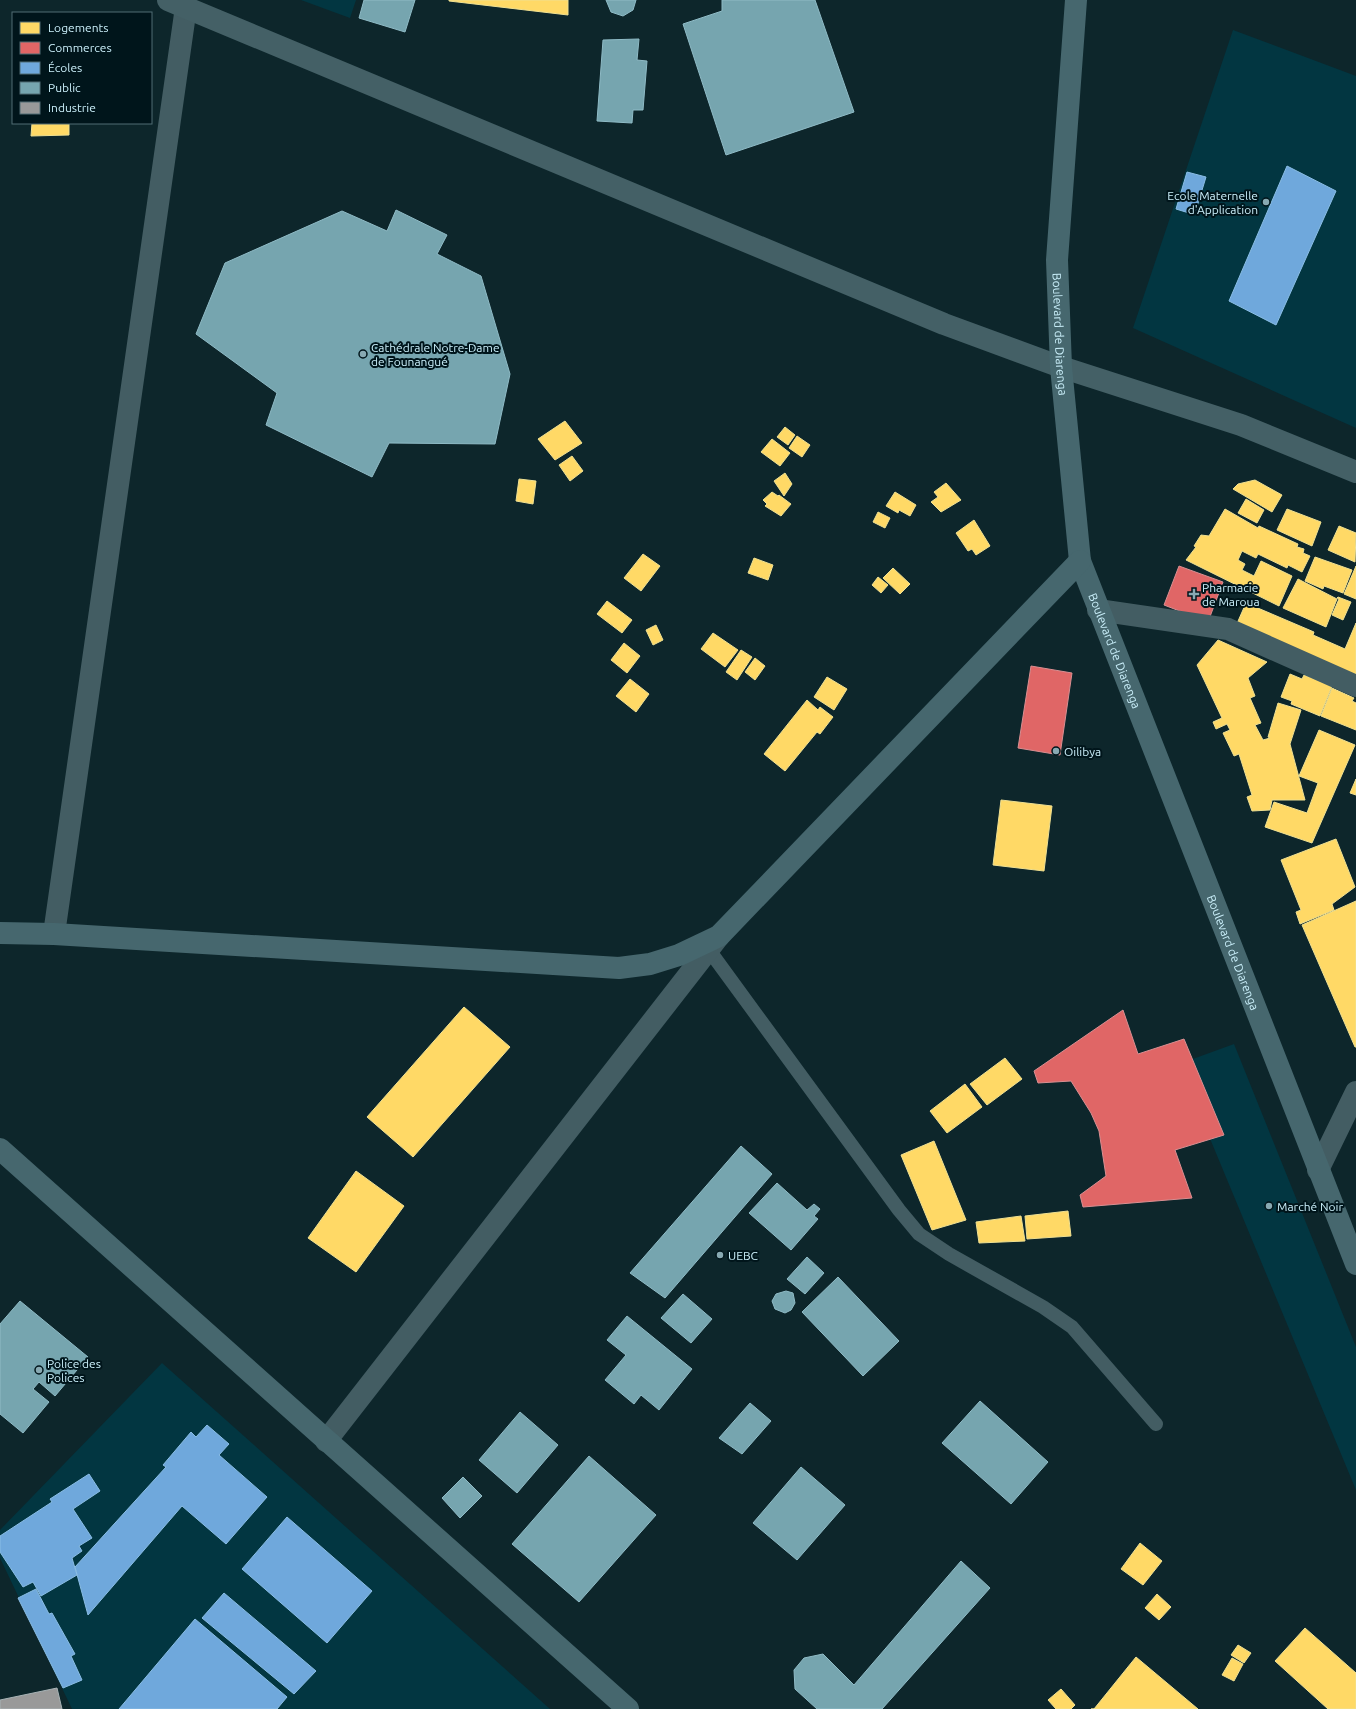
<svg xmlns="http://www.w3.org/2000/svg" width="1356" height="1709" font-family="Ubuntu,sans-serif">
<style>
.built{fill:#023641}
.homes{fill:#ffd966;stroke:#efe092}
.shops{fill:#e06666;stroke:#d98f92}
.schools{fill:#6fa8dc;stroke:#8abde5}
.public{fill:#76a5af;stroke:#8fbbc6}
.industry{fill:#999;stroke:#a8b3b6}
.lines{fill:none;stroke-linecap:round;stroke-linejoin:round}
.lane{stroke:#435d63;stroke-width:14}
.street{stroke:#435d63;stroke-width:22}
.secondary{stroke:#446066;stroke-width:22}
.primary{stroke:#46676e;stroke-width:22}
.poi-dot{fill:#88a9b2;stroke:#00151b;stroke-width:1.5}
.labels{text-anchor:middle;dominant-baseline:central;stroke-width:4;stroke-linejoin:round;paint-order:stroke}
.poi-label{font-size:12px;fill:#caeffa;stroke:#00151b;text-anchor:start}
.street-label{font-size:12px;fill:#caeffa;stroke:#00151b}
</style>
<rect width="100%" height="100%" fill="#0d262b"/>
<!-- built -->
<path class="built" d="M301,0H356L350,18Z
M1233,30L1356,76V428L1133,328Z
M1234,1044L1356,1347V1490L1179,1064Z
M162,1363L550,1709H72L0,1558V1530Z"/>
<!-- homes -->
<path class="homes" d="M449,0H568V15L449,1Z
M32,123H69V135L31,136Z
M565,421L582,443L555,460L538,439Z
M785,427L795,435L788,445L777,437Z
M797,436L810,445L802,457L789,448Z
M772,439L790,453L780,466L761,452Z
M572,456L583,471L570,481L559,465Z
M785,473L792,484L784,496L774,481Z
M519,479L536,481L533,504L516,501Z
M1255,480L1282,495L1272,512L1233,489L1238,484Z
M946,483L961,500L941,512L931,502L938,497L934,492Z
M772,492L778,496L779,495L791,504L781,516L765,506L767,504L763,500Z
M895,492L916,505L910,516L899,510L898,513L886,506Z
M1246,499L1264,510L1257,523L1238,513Z
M1225,509L1258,528L1259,526L1298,544L1297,547L1304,549L1303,553L1310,556L1302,572L1288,565L1287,568L1258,554L1256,558L1242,551L1238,560L1245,564L1242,570L1254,576L1261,561L1292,576L1279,606L1186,560L1196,547L1194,546L1201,535L1209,536Z
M1287,509L1321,522L1312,546L1277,530Z
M878,512L890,518L885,528L873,522Z
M974,520L990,546L976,555L972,549L968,551L956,533Z
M1339,526L1356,533L1355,562L1328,550Z
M643,554L660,566L641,591L624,578Z
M1315,557L1352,570L1343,593L1324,586L1323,589L1305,581Z
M754,558L773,565L768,580L748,573Z
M1356,566V599L1344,594Z
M893,568L910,584L900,594L883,578Z
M878,577L888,585L881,593L872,585Z
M1298,579L1337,599L1326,627L1283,608Z
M1338,597L1351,602L1343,620L1332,615L1339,599L1337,598Z
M607,601L632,620L622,633L597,614Z
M1246,603L1314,632L1313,635L1345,649L1356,623V678L1235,628Z
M656,625L663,640L653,645L646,630Z
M713,633L738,650L725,667L701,649Z
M1218,640L1267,662L1248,678L1255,696L1250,698L1261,723L1255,725L1263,740L1270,738L1268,737L1278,703L1301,710L1290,744L1305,800H1272L1270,810L1252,811L1247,797L1252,795L1239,754L1234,756L1223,733L1230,730L1227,724L1216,729L1213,722L1222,718L1197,665Z
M624,643L640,656L627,673L611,660Z
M741,650L752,657L737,680L726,672Z
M755,658L765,666L755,680L745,672Z
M1290,674L1302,679L1304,675L1332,686L1320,716L1291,704L1292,701L1281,697Z
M827,677L847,689L834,710L814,697Z
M630,679L649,694L636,712L616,696Z
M1332,688L1354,698L1352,701L1356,703V730L1321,716Z
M807,700L818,710L820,707L833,717L820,734L817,732L785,771L764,754Z
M1319,730L1355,745L1312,843L1265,827L1274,802L1307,813L1318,783L1299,776Z
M1356,779V795L1350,793Z
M1001,800L1052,806L1044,871L993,865Z
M1336,839L1355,887L1332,904L1334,910L1300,924L1296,912L1301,910L1281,860Z
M1356,901V1047H1355L1302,925Z
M464,1007L510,1047L413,1157L367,1117Z
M1005,1058L1022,1079L987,1105L970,1084Z
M965,1084L982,1107L947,1133L930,1111Z
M934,1141L966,1220L932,1230L901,1155Z
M356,1171L404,1206L356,1272L308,1238Z
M1068,1211L1071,1236L1027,1239L1025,1216Z
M1021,1216L1025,1241L979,1243L976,1222Z
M1140,1543L1162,1561L1143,1585L1121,1569Z
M1157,1594L1171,1607L1159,1620L1145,1608Z
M1305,1628L1356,1673V1709H1328L1275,1661Z
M1238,1645L1251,1653L1244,1663L1231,1655Z
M1136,1657L1198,1709H1091H1094Z
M1232,1658L1243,1664L1234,1681L1222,1675Z
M1061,1689L1075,1705L1071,1709H1056L1048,1700Z"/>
<!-- shops -->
<path class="shops" d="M1179,566L1223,582L1208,622L1164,605Z
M1031,666L1072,673L1060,755L1018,748Z
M1123,1010L1138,1054L1184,1039L1224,1135L1175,1150L1192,1198L1083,1207L1080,1195L1106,1176L1099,1131L1091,1113L1071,1081L1038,1083L1034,1071Z"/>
<!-- schools -->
<path class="schools" d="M1287,166L1336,191L1276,325L1229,301Z
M1187,172L1206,177L1196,210L1191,209L1189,213L1176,209Z
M207,1425L229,1444L219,1455L267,1497L226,1544L182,1506L88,1615L75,1567L166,1467L163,1465L191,1432L196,1437Z
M89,1474L100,1491L73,1509L92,1538L79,1546L82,1551L72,1558L77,1575L41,1596L33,1582L23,1587L0,1552V1536L52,1502L50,1499Z
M287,1517L372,1591L327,1643L242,1569Z
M36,1589L49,1614L52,1613L75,1654L71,1656L82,1680L63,1688L18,1598Z
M224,1593L316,1671L294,1694L202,1618Z
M195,1619L287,1697L277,1709H119Z"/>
<!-- public -->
<path class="public" d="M364,0H415L405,32L359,18Z
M606,0H636L633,10L623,16L611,12Z
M722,0H815L854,112L726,155L683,24L722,11Z
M639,39L637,60L647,61L643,110H633L632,123L597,121L603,40Z
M396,210L447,235L437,254L481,276L510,374L495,444L389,443L372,477L266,425L277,393L196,334L225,263L342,211L387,231Z
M741,1146L772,1174L665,1298L630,1273Z
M777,1183L807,1210L814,1204L820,1209L814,1216L818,1219L791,1250L749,1213Z
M807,1257L824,1273L805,1294L787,1279Z
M838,1277L899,1341L863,1376L802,1312Z
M786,1291L793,1293L795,1303L791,1310L785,1313L775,1309L772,1301L776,1294Z
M683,1294L712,1319L691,1343L661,1318Z
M20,1301L88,1357L55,1396L39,1382L33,1389L49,1402L23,1433L0,1414V1324Z
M627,1316L692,1369L659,1410L641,1395L634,1404L605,1380L626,1355L607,1340Z
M980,1401L1048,1462L1011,1504L942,1443Z
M750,1403L771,1421L742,1454L719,1438Z
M520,1412L558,1445L517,1493L479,1460Z
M589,1456L656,1515L579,1602L512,1544Z
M801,1467L845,1505L797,1560L753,1523Z
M463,1477L482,1496L460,1518L442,1498Z
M961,1561L990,1588L882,1709H817L795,1689L794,1670L804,1658L823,1654L854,1685Z"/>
<!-- industry -->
<path class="industry" d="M57,1688L62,1709H0V1700Z"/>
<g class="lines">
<!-- lane -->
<path class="lane" d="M709,950L899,1210L919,1234L949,1254L1043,1307L1072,1327L1156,1424"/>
<!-- street -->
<path class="street" d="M1098,610L1228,629L1356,686
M54,934L186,7
M1318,1170L1356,1092
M326,1441L719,936"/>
<!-- secondary -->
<path class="secondary" d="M168,0L944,324L1061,367L1241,425L1356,472"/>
<!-- primary -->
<g class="primary">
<path id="s1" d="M1076,0L1057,260L1061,367L1080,561L1356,1264"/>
<path d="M0,933L54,934L619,968L650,964L679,955L719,936L1080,561"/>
<path d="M0,1149L628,1709"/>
</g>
</g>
<!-- markers -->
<g class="poi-dot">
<circle cx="1266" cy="202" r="4"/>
<circle cx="363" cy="354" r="4"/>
<path d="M1192 588h4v4h4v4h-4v4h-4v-4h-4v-4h4z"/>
<circle cx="1056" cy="751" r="4"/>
<circle cx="1269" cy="1206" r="4"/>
<circle cx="720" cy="1255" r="4"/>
<circle cx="39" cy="1370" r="4"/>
</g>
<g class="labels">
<!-- poi labels -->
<g class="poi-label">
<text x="1258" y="195" text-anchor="end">Ecole Maternelle<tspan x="1258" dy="14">d'Application</tspan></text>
<text x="371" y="347">Cathédrale Notre-Dame<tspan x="371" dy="14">de Founangué</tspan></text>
<text x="1202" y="587">Pharmacie<tspan x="1202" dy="14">de Maroua</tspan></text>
<text x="1064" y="751">Oilibya</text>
<text x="1277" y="1206">Marché Noir</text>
<text x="728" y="1255">UEBC</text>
<text x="47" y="1363">Police des<tspan x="47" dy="14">Polices</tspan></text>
</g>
<!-- street labels -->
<g class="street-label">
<text stroke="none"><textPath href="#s1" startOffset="335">Boulevard de Diarenga</textPath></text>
<text stroke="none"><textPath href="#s1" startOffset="659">Boulevard de Diarenga</textPath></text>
<text stroke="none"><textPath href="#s1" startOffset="983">Boulevard de Diarenga</textPath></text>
</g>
</g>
<!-- legend -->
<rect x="12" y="12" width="140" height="112" fill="#00151b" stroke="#516c74"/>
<rect x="20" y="22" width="20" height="12" fill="#ffd966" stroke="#516c74"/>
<text x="48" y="32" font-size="12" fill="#caeffa">Logements</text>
<rect x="20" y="42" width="20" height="12" fill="#e06666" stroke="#516c74"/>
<text x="48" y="52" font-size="12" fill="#caeffa">Commerces</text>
<rect x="20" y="62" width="20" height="12" fill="#6fa8dc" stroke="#516c74"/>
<text x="48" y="72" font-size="12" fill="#caeffa">Écoles</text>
<rect x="20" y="82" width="20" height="12" fill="#76a5af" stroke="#516c74"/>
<text x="48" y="92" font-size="12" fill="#caeffa">Public</text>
<rect x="20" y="102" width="20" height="12" fill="#999999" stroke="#516c74"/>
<text x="48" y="112" font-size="12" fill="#caeffa">Industrie</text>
</svg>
